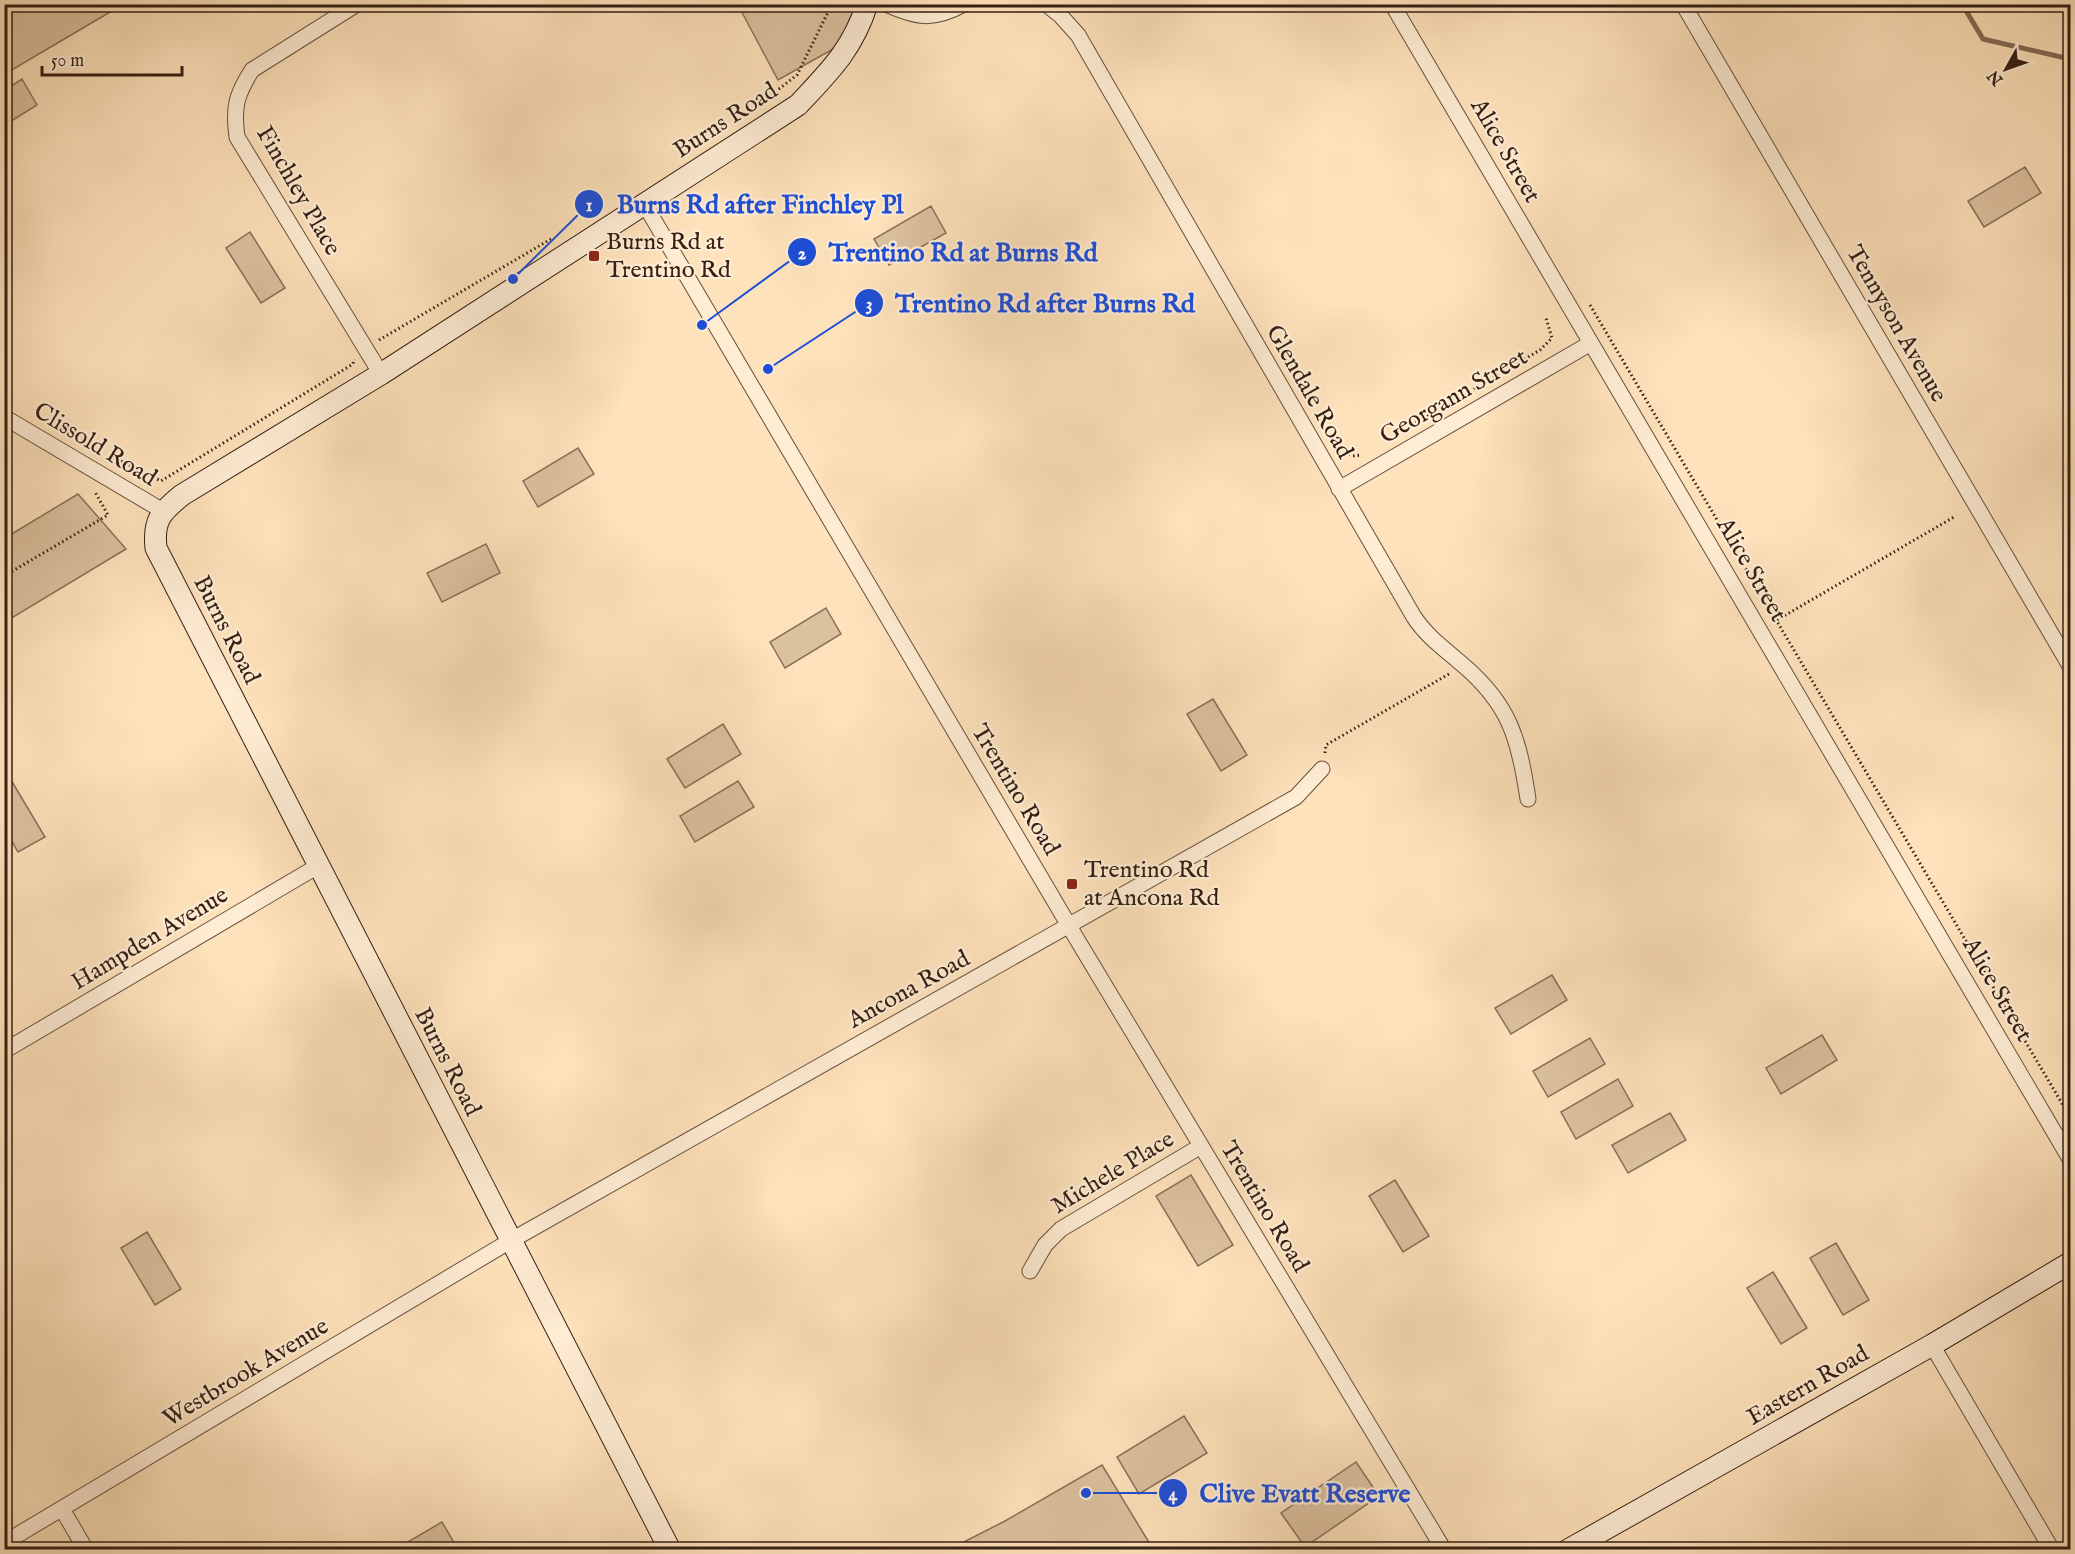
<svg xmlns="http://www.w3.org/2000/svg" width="2075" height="1554" font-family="'IM FELL English',serif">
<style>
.green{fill:#dcc19f;stroke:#88705a;stroke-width:1.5}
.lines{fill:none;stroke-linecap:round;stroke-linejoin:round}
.stream{stroke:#856c56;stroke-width:5}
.street-casing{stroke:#67503e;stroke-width:17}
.secondary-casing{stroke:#351f14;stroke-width:23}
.path{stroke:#351f14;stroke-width:3;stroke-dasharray:1.5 3;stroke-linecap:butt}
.street{stroke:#feecd3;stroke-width:15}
.secondary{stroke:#feecd3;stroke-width:21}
.poi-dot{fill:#8f2418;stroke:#feecd3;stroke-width:2}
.labels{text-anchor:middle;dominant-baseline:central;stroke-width:4.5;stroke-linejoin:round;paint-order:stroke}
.street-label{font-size:24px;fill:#351f14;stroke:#feecd3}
.poi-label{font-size:24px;fill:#351f14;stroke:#feecd3;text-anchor:start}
.leader{fill:none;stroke:#1d4ed8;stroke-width:2}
.callout-dot{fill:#1d4ed8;stroke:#feecd3;stroke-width:2}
.mark-label{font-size:18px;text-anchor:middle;font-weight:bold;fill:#fff}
.callout-label{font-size:26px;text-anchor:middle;font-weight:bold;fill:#1d4ed8;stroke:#feecd3;stroke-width:4.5;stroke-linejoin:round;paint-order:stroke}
</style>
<rect width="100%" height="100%" fill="#fee2bb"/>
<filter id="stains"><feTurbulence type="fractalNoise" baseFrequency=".00333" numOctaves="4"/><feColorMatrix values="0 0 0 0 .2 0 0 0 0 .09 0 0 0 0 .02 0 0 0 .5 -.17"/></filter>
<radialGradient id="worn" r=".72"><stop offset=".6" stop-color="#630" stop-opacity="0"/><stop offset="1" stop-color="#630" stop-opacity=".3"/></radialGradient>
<!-- green -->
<path class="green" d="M5,4H122V5L5,74Z
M861,4L835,48L778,80L738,5Z
M22,79L37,105L5,125V90Z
M2025,167L2041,193L1984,227L1968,201Z
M931,206L946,233L889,265L874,239Z
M250,232L285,288L261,303L226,248Z
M578,448L594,474L538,507L523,481Z
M78,494L126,549L5,622V538Z
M486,544L500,573L442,602L427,573Z
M826,608L841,634L785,668L770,642Z
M1213,699L1247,755L1221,771L1187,714Z
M723,724L741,754L685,788L667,759Z
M11,780L45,837L18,852L5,829V784Z
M738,781L754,807L695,842L680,816Z
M1552,975L1567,1000L1511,1034L1495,1008Z
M1822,1035L1837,1060L1781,1094L1766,1068Z
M1590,1038L1605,1064L1548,1097L1533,1071Z
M1618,1079L1633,1106L1576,1139L1561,1112Z
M1670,1113L1686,1140L1628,1173L1612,1145Z
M1191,1175L1233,1245L1198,1266L1156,1196Z
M1395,1180L1429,1236L1403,1252L1369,1196Z
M147,1232L181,1289L155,1305L121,1248Z
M1836,1243L1869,1300L1843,1315L1810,1258Z
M1773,1272L1807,1328L1781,1344L1747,1288Z
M1184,1416L1207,1453L1139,1494L1117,1457Z
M1356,1462L1379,1496L1305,1547L1281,1513Z
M1102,1465L1153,1549H950L1005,1521Z
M442,1522L457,1548L455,1549H396Z"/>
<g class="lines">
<!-- stream -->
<path class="stream" d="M1962,4L1983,39L2070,59"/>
<defs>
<path id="street" d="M357,4L252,70C236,95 233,108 237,137L381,374
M886,4C917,18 933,21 964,4
M1046,4L1060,15L1078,35L1414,617C1427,637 1445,649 1463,665C1510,705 1519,739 1528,799
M1392,4L2070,1159
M1683,4L2070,666
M645,205L1078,941L1444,1550
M4,417L163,511
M1339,489L1591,343
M4,1051L318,866
M1030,1271L1045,1245L1061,1229L1201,1146
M1932,1345L2052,1550
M62,1509L86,1550
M4,1543L510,1241L1296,797L1322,769"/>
<path id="secondary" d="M670,1550L156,548C153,520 161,512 182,495L381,374L798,105C829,72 853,49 867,4
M1568,1550L1932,1345L2070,1263"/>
</defs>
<!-- street casing -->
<use href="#street" class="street-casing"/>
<!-- secondary casing -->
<use href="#secondary" class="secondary-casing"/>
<!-- path -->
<path class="path" d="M761,103L797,75L832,4
M1590,305L2070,1117
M379,340L551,239
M1404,430L1540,350L1552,338L1546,318
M1345,452L1353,456L1362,455
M115,463L117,459L161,481L353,364L354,359
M4,576L108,515L95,492
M1777,620L1954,517
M1325,753L1326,745L1449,674"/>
<!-- street -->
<use href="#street" class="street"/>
<!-- secondary -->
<use href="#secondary" class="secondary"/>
</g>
<!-- markers -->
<g class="poi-dot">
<rect x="588" y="250" width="12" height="12" rx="3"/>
<rect x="1066" y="878" width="12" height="12" rx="3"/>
</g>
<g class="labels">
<!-- street labels -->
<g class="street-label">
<text transform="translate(726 121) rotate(-33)">Burns Road</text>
<text transform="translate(1505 151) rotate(60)">Alice Street</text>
<text transform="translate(298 191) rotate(60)">Finchley Place</text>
<text transform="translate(1896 324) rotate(60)">Tennyson Avenue</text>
<text transform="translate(1309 392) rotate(60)">Glendale Road</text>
<text transform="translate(1454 397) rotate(-30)">Georgann Street</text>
<text transform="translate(95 445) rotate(31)">Clissold Road</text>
<text transform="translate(1751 570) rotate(60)">Alice Street</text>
<text transform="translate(226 630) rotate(63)">Burns Road</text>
<text transform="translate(1015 790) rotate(59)">Trentino Road</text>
<text transform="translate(150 939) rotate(-31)">Hampden Avenue</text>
<text transform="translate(909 990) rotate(-29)">Ancona Road</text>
<text transform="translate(1997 990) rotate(60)">Alice Street</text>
<text transform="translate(447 1062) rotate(63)">Burns Road</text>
<text transform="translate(1113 1173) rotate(-31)">Michele Place</text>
<text transform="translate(1264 1207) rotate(59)">Trentino Road</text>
<text transform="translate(246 1373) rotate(-31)">Westbrook Avenue</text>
<text transform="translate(1808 1386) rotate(-30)">Eastern Road</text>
</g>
<!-- poi labels -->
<g class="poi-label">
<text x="606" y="242">Burns Rd at<tspan x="606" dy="28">Trentino Rd</tspan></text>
<text x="1084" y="870">Trentino Rd<tspan x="1084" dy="28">at Ancona Rd</tspan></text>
</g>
</g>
<!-- callouts -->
<path class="leader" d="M513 279L589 204M702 325L802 252M768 369L869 303M1086 1493L1173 1493"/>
<g class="callout-dot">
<circle cx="513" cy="279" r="6"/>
<circle cx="702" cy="325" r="6"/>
<circle cx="768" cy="369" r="6"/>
<circle cx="1086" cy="1493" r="6"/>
<circle cx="589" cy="204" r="15"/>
<circle cx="802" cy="252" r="15"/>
<circle cx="869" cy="303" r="15"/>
<circle cx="1173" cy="1493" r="15"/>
</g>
<g class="mark-label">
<text x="589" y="211">1</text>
<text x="802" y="259">2</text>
<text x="869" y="310">3</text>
<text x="1173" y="1500">4</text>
</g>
<g class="callout-label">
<text x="760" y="213">Burns Rd after Finchley Pl</text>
<text x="963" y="261">Trentino Rd at Burns Rd</text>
<text x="1045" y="312">Trentino Rd after Burns Rd</text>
<text x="1305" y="1502">Clive Evatt Reserve</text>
</g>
<!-- margin -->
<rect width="2075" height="1554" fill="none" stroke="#fee2bb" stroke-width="24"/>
<rect x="6" y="6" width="2063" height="1542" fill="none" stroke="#351f14" stroke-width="3"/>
<rect x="12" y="12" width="2051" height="1530" fill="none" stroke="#351f14" stroke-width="1.5"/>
<!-- north arrow -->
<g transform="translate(2006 69) rotate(230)" stroke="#feecd3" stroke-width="4.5" paint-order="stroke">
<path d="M0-4.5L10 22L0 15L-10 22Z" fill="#351f14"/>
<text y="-9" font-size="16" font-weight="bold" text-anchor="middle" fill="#351f14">N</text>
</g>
<!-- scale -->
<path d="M42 66v9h140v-9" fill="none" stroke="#351f14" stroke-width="3"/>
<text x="51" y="66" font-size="18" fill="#351f14" stroke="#feecd3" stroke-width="4.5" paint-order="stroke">50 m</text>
<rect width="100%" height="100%" filter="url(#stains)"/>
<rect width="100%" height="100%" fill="url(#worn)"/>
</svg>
